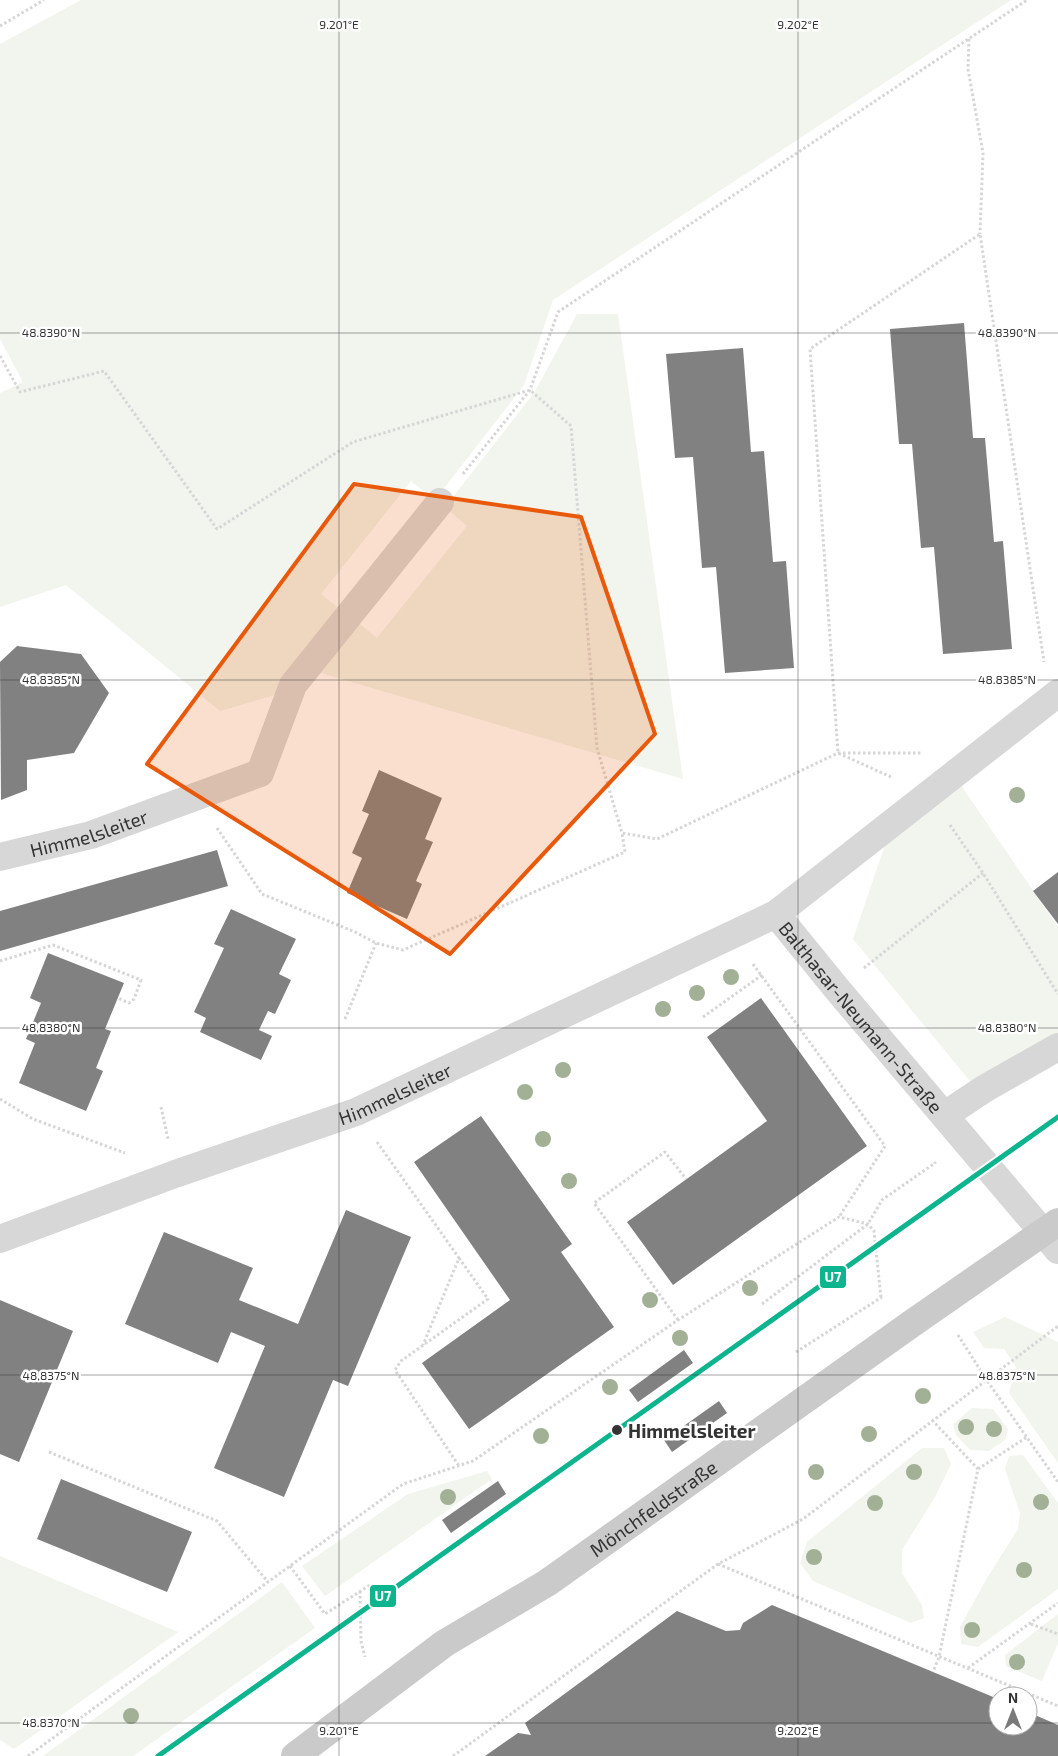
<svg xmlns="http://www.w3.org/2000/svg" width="1058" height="1756" font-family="'Exo 2',sans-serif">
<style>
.green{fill:#f1f5ed}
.building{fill:#818181}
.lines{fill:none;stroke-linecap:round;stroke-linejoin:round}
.path{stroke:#d6d6d6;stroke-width:3;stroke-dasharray:2.5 2.5;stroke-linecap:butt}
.minor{stroke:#d7d7d7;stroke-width:28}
.major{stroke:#cacaca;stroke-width:28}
.rail-1-casing{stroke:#fff;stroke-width:9}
.rail-1{stroke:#0eb48d;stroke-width:5}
.tree{fill:#a2b095}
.marked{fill:#e8590c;fill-opacity:0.2;stroke:#e8590c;stroke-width:4;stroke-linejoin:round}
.ticks{fill:none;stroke:#333;stroke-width:1;stroke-opacity:0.45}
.stop-dot{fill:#333;stroke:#fff;stroke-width:2}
.labels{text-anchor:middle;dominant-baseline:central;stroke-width:5;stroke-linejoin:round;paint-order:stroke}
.street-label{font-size:19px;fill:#333;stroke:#fff}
.stop-label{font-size:19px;font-weight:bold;fill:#333;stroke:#fff;text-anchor:start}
.ticks-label{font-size:12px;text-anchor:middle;fill:#333;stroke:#fff;stroke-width:5;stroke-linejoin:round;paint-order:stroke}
.line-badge{stroke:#fff;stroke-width:2}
.badge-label{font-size:14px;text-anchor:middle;font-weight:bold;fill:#fff}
</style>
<rect width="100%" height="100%" fill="#fff"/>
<!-- green -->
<path class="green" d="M81,0H1011L553,300L524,385L435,500L411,481L321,594L342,611L275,695L220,711L66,585L0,607V393L23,382L0,339V44Z
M577,314H618L683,779L321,673L357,622L377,638L467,526L445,507L534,393Z
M958,781L1058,927V1033L974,1086L853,939L887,839Z
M1005,1317L1058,1342V1463L1009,1393L1016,1367L1004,1349L984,1348L973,1332Z
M972,1408L993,1409L1008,1429L1005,1440L989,1451L970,1450L956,1435L953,1424Z
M922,1448H944L951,1464L935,1497L902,1550V1573L922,1605L924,1618L911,1623L813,1581L800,1563L807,1542Z
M1023,1455L1058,1503V1589L978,1647L961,1644L960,1627L987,1578L1018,1529L1020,1513L1005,1469L1009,1456Z
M487,1471L492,1479L325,1596L302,1566L408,1494Z
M0,1556L178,1632L14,1749L0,1740Z
M282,1582L315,1628L133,1756H43Z
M1058,1614V1643L1042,1681L1006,1666L1005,1655Z"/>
<!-- building -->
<path class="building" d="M964,323L973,438H985L994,542L1003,541L1012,649L943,654L934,547L921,548L912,444H899L890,329Z
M743,348L751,452L764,451L773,562L786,561L794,668L725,673L716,567L702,568L693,457L675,458L666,354Z
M17,646L81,654L109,693L74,753L27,760V790L1,800L0,662Z
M379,770L442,798L425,839L433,842L416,881L422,884L407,919L347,893L362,858L352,853L369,814L362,811Z
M217,850L228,886L0,951V911Z
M1058,872V924L1033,891Z
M231,909L296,939L279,974L291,980L275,1014L268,1011L259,1030L272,1036L261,1060L200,1032L206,1018L194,1012L224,948L214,944Z
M48,953L124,983L105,1029L111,1031L96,1068L103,1071L86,1111L19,1083L35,1043L26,1039L41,1003L30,998Z
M761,998L867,1146L673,1285L627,1222L767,1121L707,1037Z
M481,1116L572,1244L561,1252L614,1327L469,1429L422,1363L510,1300L414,1162Z
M346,1210L411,1237L348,1386L333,1380L284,1497L214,1468L265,1346L231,1332L218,1363L125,1324L164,1232L253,1268L239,1300L298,1324Z
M0,1300L73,1331L19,1462L0,1454Z
M684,1350L693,1363L638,1402L629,1390Z
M719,1401L727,1413L672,1452L664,1440Z
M61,1479L192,1532L167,1592L37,1539Z
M498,1481L506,1494L451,1533L442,1520Z
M772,1605L998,1699V1726H1028V1712L1058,1725V1756H485L518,1733L531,1735L525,1723L677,1611L726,1631L740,1630L743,1623Z"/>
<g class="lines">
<!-- path -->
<path class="path" d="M0,26L44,0
M969,39L968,69L983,153L980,234
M0,356L20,392L104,371L217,529L353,442L530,390L571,426L597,748L622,833L657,839L838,753H921
M463,474L530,390L558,312L1027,0
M891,777L838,753L810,349L980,234L1044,662
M950,825L983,873L1058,994
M217,828L262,894L355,932L376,943L403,950L625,852L622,833
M0,961L53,945L141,980L134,999L129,1003L118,998
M753,964L885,1146L839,1217
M864,968L983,873
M703,1017L762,975
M345,1019L376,943
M0,1099L33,1119L125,1153
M161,1107L168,1139
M377,1142L459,1258L423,1345
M459,1258L488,1299L401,1361L395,1370L459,1466
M762,1304L868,1224L882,1200L935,1163L934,1162
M678,1320L594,1203L665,1152L686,1179
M958,1335L986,1379L1058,1482
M796,1352L882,1297
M932,1420L978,1469L939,1657L933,1672
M49,1452L217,1521L268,1582
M978,1469L1027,1437
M718,1564L1058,1706
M290,1566L325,1614L370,1585
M360,1591L361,1641L365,1657
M1031,1624L1058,1634
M968,1668L1058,1603
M28,1756L403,1484L473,1461L678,1320L839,1217L868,1224L874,1231L881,1298
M453,1756L718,1564L803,1519L1058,1326"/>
<!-- minor -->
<g class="minor">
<path id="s1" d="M1058,693L776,914L837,989L1058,1250"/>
<path id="s2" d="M0,857L91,835L260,773L293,685L440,502"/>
<path d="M945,1115L984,1089L1058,1047"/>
<path id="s3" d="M0,1239L175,1174L356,1112L776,914"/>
</g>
<!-- major -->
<path class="major" id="s4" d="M295,1756L445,1643L547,1583L914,1322L1058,1222"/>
<defs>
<path id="rail-1" d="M158,1756L1058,1117"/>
</defs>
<!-- rail-1 casing -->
<use href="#rail-1" class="rail-1-casing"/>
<!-- rail-1 -->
<use href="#rail-1" class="rail-1"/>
</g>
<!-- trees -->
<g class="tree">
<circle cx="1017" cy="795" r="8"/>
<circle cx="731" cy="977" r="8"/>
<circle cx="697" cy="993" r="8"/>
<circle cx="663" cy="1009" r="8"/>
<circle cx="563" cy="1070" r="8"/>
<circle cx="525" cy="1092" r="8"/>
<circle cx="543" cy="1139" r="8"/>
<circle cx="569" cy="1181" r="8"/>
<circle cx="750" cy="1288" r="8"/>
<circle cx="650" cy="1300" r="8"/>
<circle cx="680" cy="1338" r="8"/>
<circle cx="610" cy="1387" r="8"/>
<circle cx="923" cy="1396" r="8"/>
<circle cx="966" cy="1427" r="8"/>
<circle cx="994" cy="1429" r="8"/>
<circle cx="869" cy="1434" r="8"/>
<circle cx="541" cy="1436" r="8"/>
<circle cx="816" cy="1472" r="8"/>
<circle cx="914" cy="1472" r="8"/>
<circle cx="448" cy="1497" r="8"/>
<circle cx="1041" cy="1502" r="8"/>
<circle cx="875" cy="1503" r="8"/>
<circle cx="814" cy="1557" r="8"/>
<circle cx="1024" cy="1570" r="8"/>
<circle cx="972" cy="1630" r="8"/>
<circle cx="1017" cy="1662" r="8"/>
<circle cx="131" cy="1716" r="8"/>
</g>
<!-- marked area -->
<path class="marked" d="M354,484L581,517L655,734L450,954L147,764Z"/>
<!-- ticks -->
<path class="ticks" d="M339,0V1756M798,0V1756M0,333H1058M0,680H1058M0,1028H1058M0,1375H1058M0,1723H998M1028,1723H1058"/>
<!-- markers -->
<circle class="stop-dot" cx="617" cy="1430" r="6"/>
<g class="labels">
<!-- street labels -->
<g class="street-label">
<text stroke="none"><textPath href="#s2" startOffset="92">Himmelsleiter</textPath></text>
<text stroke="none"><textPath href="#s1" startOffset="492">Balthasar-Neumann-Straße</textPath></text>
<text stroke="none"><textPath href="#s3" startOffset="421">Himmelsleiter</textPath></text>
<text stroke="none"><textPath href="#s4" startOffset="436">Mönchfeldstraße</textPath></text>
</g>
<!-- stop labels -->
<g class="stop-label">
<text x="628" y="1430">Himmelsleiter</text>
</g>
</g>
<g class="ticks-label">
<text x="339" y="29">9.201°E</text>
<text x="798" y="29">9.202°E</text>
<text x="51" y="337">48.8390°N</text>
<text x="1007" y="337">48.8390°N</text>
<text x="51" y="684">48.8385°N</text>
<text x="1007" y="684">48.8385°N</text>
<text x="51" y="1032">48.8380°N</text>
<text x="1007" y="1032">48.8380°N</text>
<text x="51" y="1380">48.8375°N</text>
<text x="1007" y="1380">48.8375°N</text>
<text x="51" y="1727">48.8370°N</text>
<text x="339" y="1735">9.201°E</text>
<text x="798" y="1735">9.202°E</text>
</g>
<g class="line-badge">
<rect x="819" y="1265" width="28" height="24" rx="5" fill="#0eb48d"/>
<rect x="369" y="1584" width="28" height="24" rx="5" fill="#0eb48d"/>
</g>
<g class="badge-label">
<text x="833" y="1282">U7</text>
<text x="383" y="1601">U7</text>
</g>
<!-- north arrow -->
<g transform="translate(1013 1711)"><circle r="24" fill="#ffffff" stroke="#adadad"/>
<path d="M0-4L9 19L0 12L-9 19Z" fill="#7a7a7a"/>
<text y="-8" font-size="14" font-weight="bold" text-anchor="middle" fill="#333333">N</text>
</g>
</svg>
